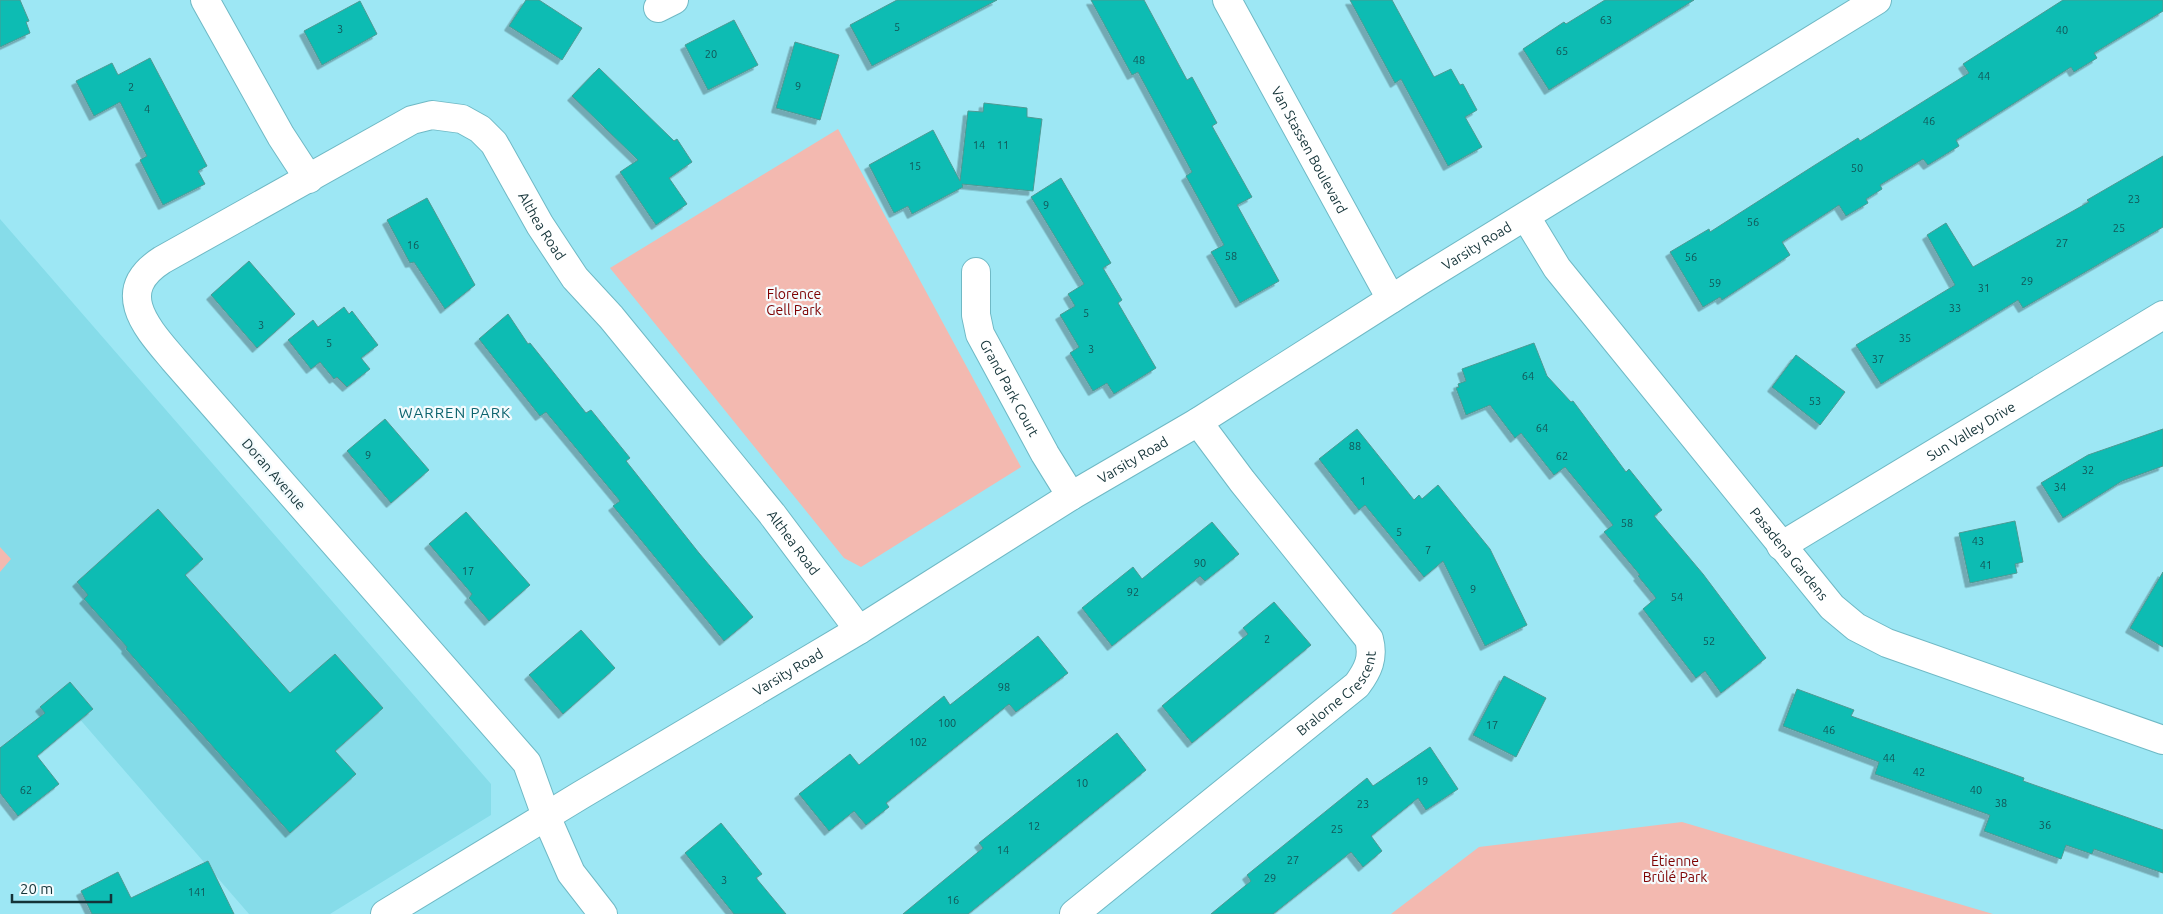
<svg xmlns="http://www.w3.org/2000/svg" width="2163" height="914" font-family="Ubuntu,sans-serif">
<style>
.built{fill:#86dce9}
.green{fill:#f3b9b0}
.building{fill:#0abcb3;stroke:#4e9993;filter:url(#shadow)}
.lines{fill:none;stroke-linecap:round;stroke-linejoin:round}
.minor-casing{stroke:#6fb9c5;stroke-width:30}
.minor{stroke:#fff;stroke-width:28}
.labels{text-anchor:middle;dominant-baseline:central;stroke-width:4.5;stroke-linejoin:round;paint-order:stroke}
.number-label{font-size:11px;fill:#125557}
.street-label{font-size:14px;fill:#143338;stroke:#f4fbfd}
.park-label{font-size:14px;fill:#7d0000;stroke:#f4fbfd}
.neighbourhood-label{font-size:15px;letter-spacing:1px;fill:#0c636e;stroke:#f4fbfd}
</style>
<defs>
<filter id="shadow"><feDropShadow dx="-4.5" dy="4.5" stdDeviation="0" flood-color="#0004"/></filter>
</defs>
<rect width="100%" height="100%" fill="#9de7f4"/>
<!-- built -->
<path class="built" d="M0,219L491,784V815L330,914H249L64,701L0,748Z"/>
<!-- green -->
<path class="green" d="M838,129L1021,467L861,567L844,558L610,268Z
M0,547L11,559L0,572Z
M1682,822L1993,914H1391L1479,847Z"/>
<!-- building -->
<path class="building" d="M0,0H20L29,21L26,22L30,33L0,47Z
M526,0H539L582,28L562,60L509,26Z
M897,0H997L872,66L850,25Z
M1091,0H1144L1187,80L1192,77L1217,123L1212,126L1252,197L1237,205L1279,281L1240,303L1211,252L1224,245L1186,176L1192,172L1138,72L1132,75Z
M1350,0H1392L1434,77L1451,69L1460,85L1463,84L1477,110L1465,117L1482,147L1448,166L1401,79L1395,83Z
M1605,0H1694L1549,90L1523,49L1564,22L1566,24Z
M2063,0H2163V11L2094,53L2097,58L2074,72L2071,67L1956,140L1959,146L1928,165L1923,159L1880,185L1882,189L1866,199L1868,203L1846,216L1839,205L1782,242L1790,255L1722,300L1720,297L1703,307L1670,252L1709,229L1710,232L1815,165L1858,138L1860,141L1969,73L1963,64Z
M360,1L377,34L322,65L304,31Z
M734,20L758,65L708,90L685,45Z
M795,42L839,55L820,120L776,108Z
M150,58L207,166L198,171L205,184L163,205L140,160L147,156L120,102L94,116L76,81L112,63L118,75Z
M599,68L674,141L677,139L692,162L669,178L687,204L656,225L620,172L638,160L572,96Z
M984,103L1027,108V117L1042,119L1033,191L962,184L963,187L912,214L908,206L894,213L869,165L933,130L960,181L968,111L983,112Z
M2163,156V227L2023,308L2018,300L1881,384L1856,345L1955,285L1927,235L1946,223L1973,267L2089,202L2087,200Z
M1061,178L1111,263L1103,268L1122,300L1118,303L1156,368L1114,394L1107,383L1093,391L1070,353L1079,347L1060,315L1075,306L1068,294L1084,284L1031,197Z
M427,198L475,285L445,309L414,262L410,263L387,220Z
M249,261L295,314L257,348L211,295Z
M344,307L349,314L352,311L378,345L361,358L370,369L347,387L337,377L334,379L320,362L311,369L288,340L313,320L318,327Z
M508,314L528,344L530,343L586,413L591,410L630,458L626,461L699,553L753,617L724,641L613,506L620,501L546,412L540,416L479,339Z
M1534,343L1547,376L1571,402L1573,401L1626,472L1629,469L1662,510L1654,516L1703,574L1766,658L1721,693L1705,671L1696,678L1643,609L1656,598L1638,576L1640,575L1604,532L1613,525L1565,467L1554,475L1521,433L1515,438L1490,405L1466,415L1456,388L1459,387L1458,384L1466,381L1462,369Z
M1796,355L1845,392L1820,425L1772,387Z
M385,419L429,470L391,503L347,451Z
M1357,429L1414,500L1419,495L1422,499L1438,485L1490,549L1527,625L1485,646L1443,561L1424,577L1365,505L1359,510L1319,459Z
M2163,429V466L2122,481L2063,518L2041,483L2088,455Z
M158,509L203,559L185,575L290,693L335,654L383,708L335,751L356,774L290,833L126,649L127,647L84,599L88,595L77,582Z
M466,512L530,585L489,621L469,598L472,594L429,544Z
M2015,521L2023,562L2015,564L2017,573L1970,583L1959,533Z
M1212,522L1239,554L1205,581L1200,576L1112,646L1082,608L1133,567L1142,579Z
M2163,572V647L2130,628Z
M1274,602L1311,645L1192,743L1162,706L1248,634L1243,628Z
M581,630L615,668L563,714L529,675Z
M1038,636L1068,673L1016,712L1009,704L886,803L889,807L866,825L854,811L829,831L799,794L850,754L859,765L944,696L950,705Z
M1504,676L1546,698L1516,757L1473,735Z
M70,682L93,709L37,756L59,784L18,816L0,793V748L45,713L40,707Z
M1797,689L1854,710L1851,716L2024,778L2023,781L2163,830V873L2094,849L2092,854L2066,845L2061,859L1984,831L1990,815L1875,774L1879,762L1783,726Z
M1117,733L1146,770L968,914H903L983,848L979,843Z
M1430,747L1458,789L1426,810L1418,798L1371,836L1382,851L1363,867L1351,852L1273,914H1211L1251,881L1247,875L1367,778L1373,786Z
M721,823L762,874L756,878L786,914H734L685,853Z
M208,861L234,914H92L81,891L118,872L131,898Z"/>
<g class="lines">
<defs>
<g id="minor">
<path d="M205,0L281,136L309,179"/>
<path id="s1" d="M1227,0L1391,299"/>
<path d="M658,8L674,0"/>
<path id="s2" d="M1526,217L1557,268L1832,607L1856,627L1887,643L2163,740"/>
<path id="s3" d="M976,272V315L980,334L1045,454L1071,496"/>
<path id="s4" d="M1781,546L2163,315"/>
<path id="s5" d="M385,914L581,795L859,630L1071,496L1198,422L1418,282L1877,0"/>
<path id="s6" d="M603,914L571,873L546,816L527,763L174,360C148,329 112,292 162,260L412,120L432,115L462,119L480,129L494,143L540,225L575,278L611,317L772,514L859,630"/>
<path id="s7" d="M1074,914L1357,685C1368,670 1374,658 1369,639L1242,481L1198,422"/>
</g>
</defs>
<!-- minor casing -->
<use href="#minor" class="minor-casing"/>
<!-- minor -->
<use href="#minor" class="minor"/>
</g>
<g class="labels">
<!-- number labels -->
<g class="number-label">
<text x="1606" y="20">63</text>
<text x="897" y="27">5</text>
<text x="340" y="29">3</text>
<text x="2062" y="30">40</text>
<text x="1562" y="51">65</text>
<text x="711" y="54">20</text>
<text x="1139" y="60">48</text>
<text x="1984" y="76">44</text>
<text x="798" y="86">9</text>
<text x="131" y="87">2</text>
<text x="147" y="109">4</text>
<text x="1929" y="121">46</text>
<text x="979" y="145">14</text>
<text x="1003" y="145">11</text>
<text x="915" y="166">15</text>
<text x="1857" y="168">50</text>
<text x="2134" y="199">23</text>
<text x="1046" y="205">9</text>
<text x="1753" y="222">56</text>
<text x="2119" y="228">25</text>
<text x="2062" y="243">27</text>
<text x="413" y="245">16</text>
<text x="1231" y="256">58</text>
<text x="1691" y="257">56</text>
<text x="2027" y="281">29</text>
<text x="1715" y="283">59</text>
<text x="1984" y="288">31</text>
<text x="1955" y="308">33</text>
<text x="1086" y="313">5</text>
<text x="261" y="325">3</text>
<text x="1905" y="338">35</text>
<text x="329" y="343">5</text>
<text x="1091" y="349">3</text>
<text x="1878" y="359">37</text>
<text x="1528" y="376">64</text>
<text x="1815" y="401">53</text>
<text x="1542" y="428">64</text>
<text x="1355" y="446">88</text>
<text x="368" y="455">9</text>
<text x="1562" y="456">62</text>
<text x="2088" y="470">32</text>
<text x="1363" y="481">1</text>
<text x="2060" y="487">34</text>
<text x="1627" y="523">58</text>
<text x="1399" y="532">5</text>
<text x="1978" y="541">43</text>
<text x="1428" y="550">7</text>
<text x="1200" y="563">90</text>
<text x="1986" y="565">41</text>
<text x="468" y="571">17</text>
<text x="1473" y="589">9</text>
<text x="1133" y="592">92</text>
<text x="1677" y="597">54</text>
<text x="1267" y="639">2</text>
<text x="1709" y="641">52</text>
<text x="1004" y="687">98</text>
<text x="947" y="723">100</text>
<text x="1492" y="725">17</text>
<text x="1829" y="730">46</text>
<text x="918" y="742">102</text>
<text x="1889" y="758">44</text>
<text x="1919" y="772">42</text>
<text x="1422" y="781">19</text>
<text x="1082" y="783">10</text>
<text x="26" y="790">62</text>
<text x="1976" y="790">40</text>
<text x="2001" y="803">38</text>
<text x="1363" y="804">23</text>
<text x="2045" y="825">36</text>
<text x="1034" y="826">12</text>
<text x="1337" y="829">25</text>
<text x="1003" y="850">14</text>
<text x="1293" y="860">27</text>
<text x="1270" y="878">29</text>
<text x="724" y="880">3</text>
<text x="197" y="892">141</text>
<text x="953" y="900">16</text>
</g>
<!-- street labels -->
<g class="street-label">
<text stroke="none"><textPath href="#s1" startOffset="171">Van Stassen Boulevard</textPath></text>
<text stroke="none"><textPath href="#s6" startOffset="1301">Althea Road</textPath></text>
<text stroke="none"><textPath href="#s5" startOffset="1280">Varsity Road</textPath></text>
<text stroke="none"><textPath href="#s3" startOffset="124">Grand Park Court</textPath></text>
<text stroke="none"><textPath href="#s4" startOffset="222">Sun Valley Drive</textPath></text>
<text stroke="none"><textPath href="#s5" startOffset="875">Varsity Road</textPath></text>
<text transform="translate(274 474) rotate(49)">Doran Avenue</text>
<text stroke="none"><textPath href="#s6" startOffset="1706">Althea Road</textPath></text>
<text stroke="none"><textPath href="#s2" startOffset="428">Pasadena Gardens</textPath></text>
<text stroke="none"><textPath href="#s5" startOffset="470">Varsity Road</textPath></text>
<text stroke="none"><textPath href="#s7" startOffset="345">Bralorne Crescent</textPath></text>
</g>
<!-- park labels -->
<g class="park-label">
<text x="794" y="294">Florence<tspan x="794" dy="16">Gell Park</tspan></text>
<text x="1675" y="861">Étienne<tspan x="1675" dy="16">Brûlé Park</tspan></text>
</g>
<!-- neighbourhood labels -->
<g class="neighbourhood-label">
<text x="455" y="412">WARREN PARK</text>
</g>
</g>
<!-- scale -->
<path d="M12 894v8h99v-8" fill="none" stroke="#143338" stroke-width="2.5"/>
<text x="20" y="894" font-size="15" fill="#143338" stroke="#f4fbfd" stroke-width="4" paint-order="stroke">20 m</text>
</svg>
